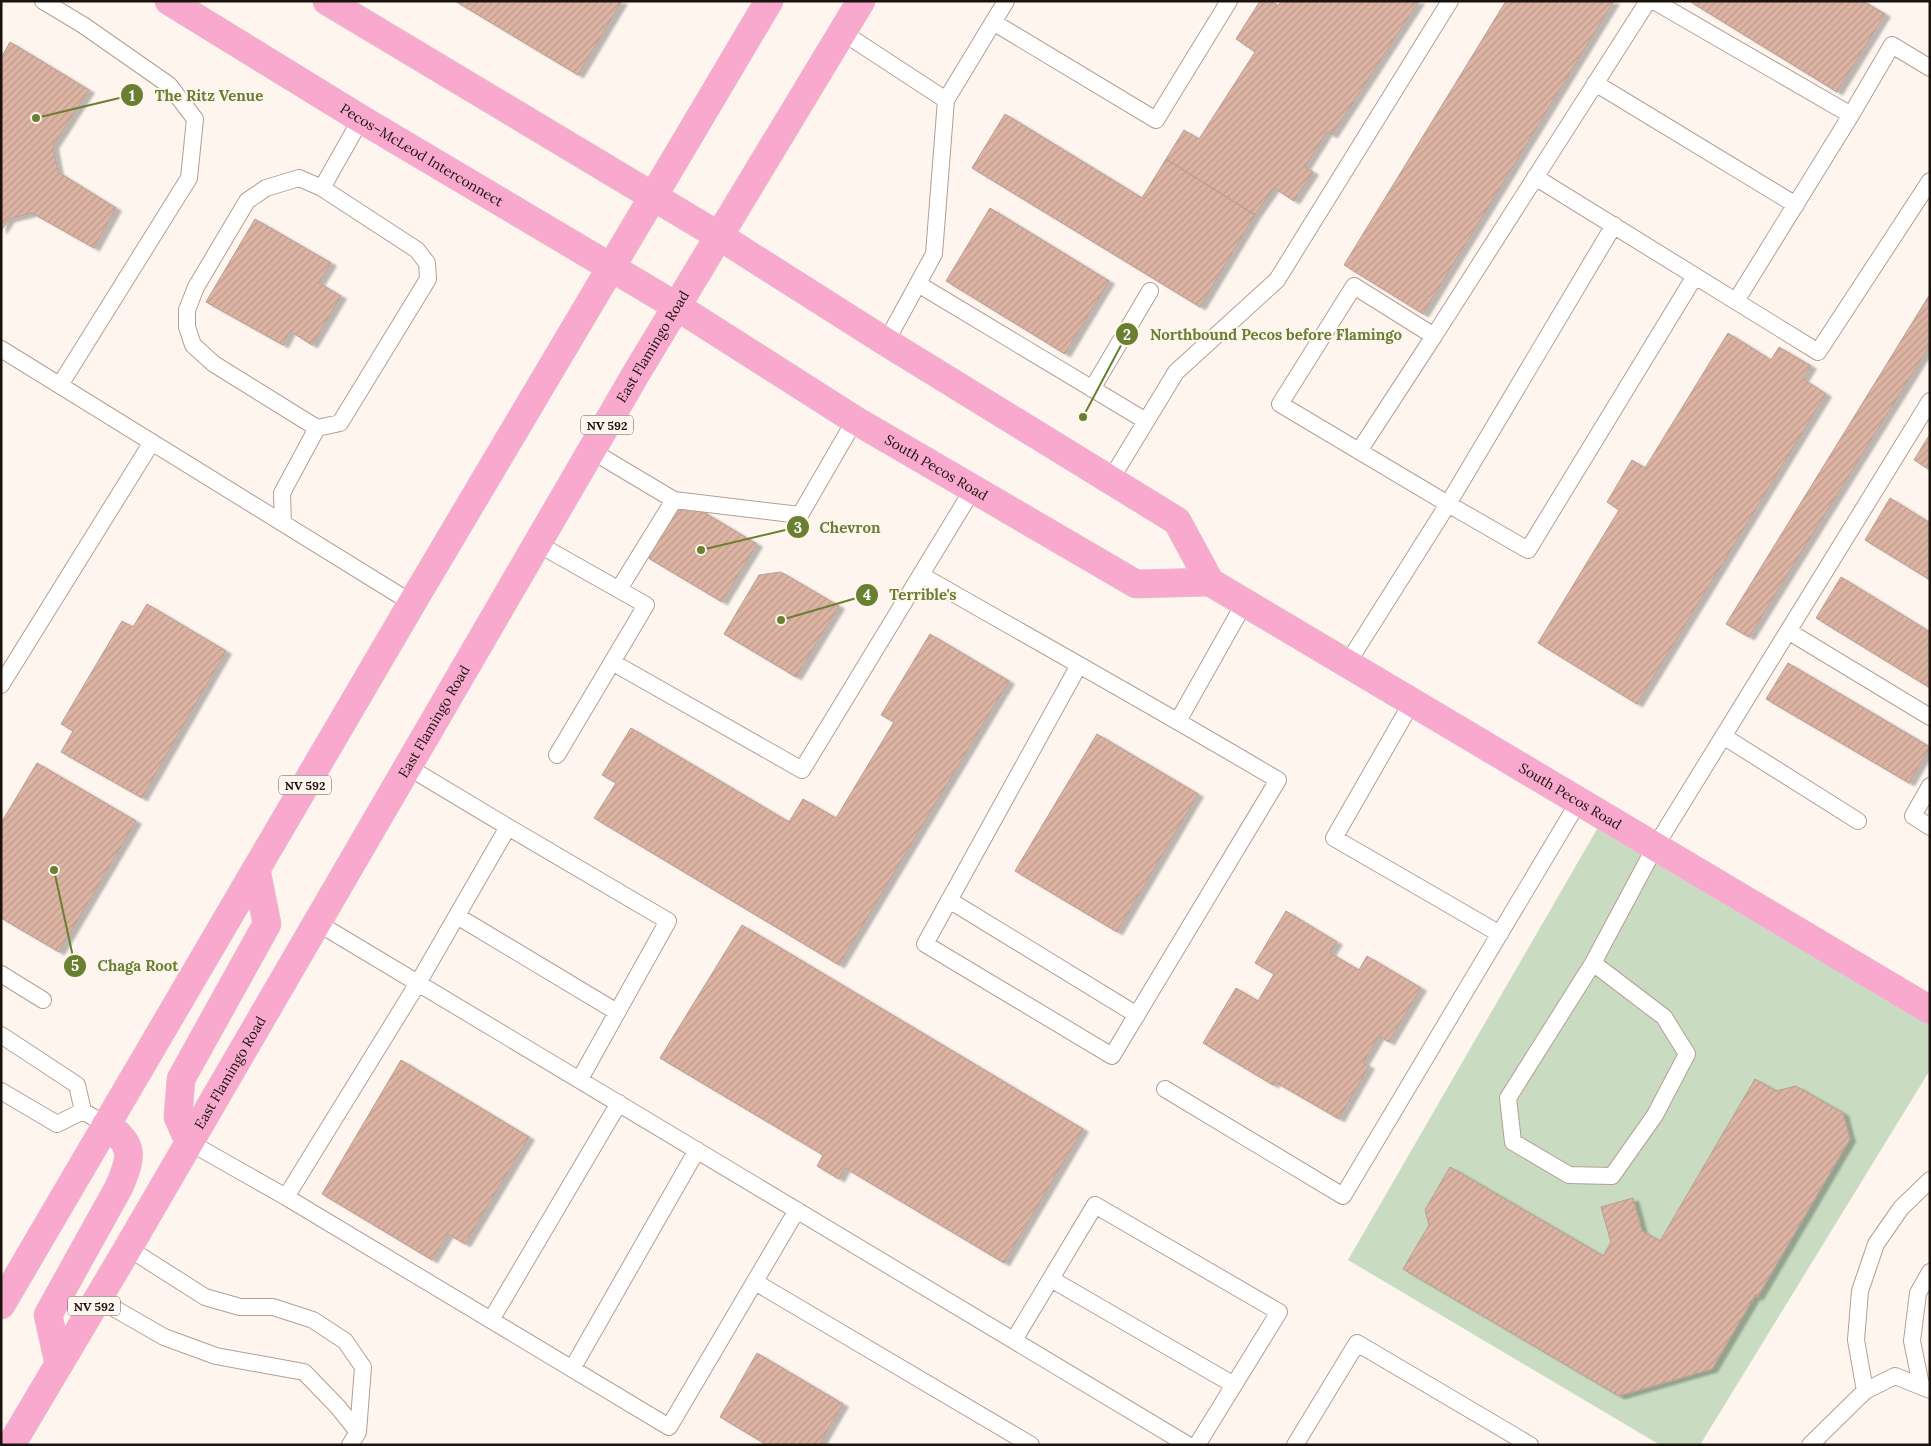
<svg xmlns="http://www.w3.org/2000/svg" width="1931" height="1446" font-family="Lora,serif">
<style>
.green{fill:#c9dcc1}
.building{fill:url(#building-hatch);stroke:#b69e94;filter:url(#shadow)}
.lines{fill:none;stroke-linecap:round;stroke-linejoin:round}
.lane-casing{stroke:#b59f91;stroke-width:18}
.primary-casing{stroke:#d6d4d3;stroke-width:29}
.lane{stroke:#fff;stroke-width:16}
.primary{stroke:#f8a9cd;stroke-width:28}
.labels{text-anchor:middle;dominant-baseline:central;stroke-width:4;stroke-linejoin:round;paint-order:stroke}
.shield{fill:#fff5ef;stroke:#5f5651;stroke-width:1}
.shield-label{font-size:12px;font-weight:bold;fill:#1a120d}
.street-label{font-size:14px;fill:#1a120d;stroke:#fff5ef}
.leader{fill:none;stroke:#697f31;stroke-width:2}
.callout-dot{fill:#697f31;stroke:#fff5ef;stroke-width:2}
.mark-label{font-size:15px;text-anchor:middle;font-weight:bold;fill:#fff}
.callout-label{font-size:15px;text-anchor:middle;font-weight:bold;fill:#697f31;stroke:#fff5ef;stroke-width:4;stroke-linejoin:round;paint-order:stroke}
</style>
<defs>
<pattern id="building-hatch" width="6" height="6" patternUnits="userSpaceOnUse" patternTransform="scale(1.25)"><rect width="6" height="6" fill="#ddb4a3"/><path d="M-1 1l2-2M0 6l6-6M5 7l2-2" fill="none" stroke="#bd9a8b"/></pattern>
<filter id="shadow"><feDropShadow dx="5.5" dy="3" stdDeviation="1" flood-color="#0004"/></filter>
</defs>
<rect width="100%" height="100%" fill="#fff5ef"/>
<!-- green -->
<path class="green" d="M1604,817L1930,1010V1070L1700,1445H1660L1348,1260Z"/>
<!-- building -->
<path class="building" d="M455,1H622L578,75Z
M1260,1H1272L1278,6L1281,1H1419L1332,135L1327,132L1305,167L1313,172L1294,201L1274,188L1255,215L1166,159L1184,130L1199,139L1255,52L1236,39Z
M1506,1H1614L1423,314L1344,265Z
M1689,1H1863L1885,14L1837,92Z
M10,42L89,90L53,146L58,172L116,208L94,248L32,213L9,219L1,231V58Z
M1005,114L1142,198L1166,159L1255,215L1200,307L972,168Z
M990,208L1109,281L1065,354L946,281Z
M255,219L331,263L319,283L341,296L312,345L290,331L283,345L206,302Z
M1930,294V345L1749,637L1726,624Z
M1728,333L1771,360L1779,347L1811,366L1803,379L1826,394L1637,704L1538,643L1619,510L1607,502L1632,460L1645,468Z
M1930,434V470L1914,460Z
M680,498L757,544L722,602L645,556Z
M1890,498L1930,523V580L1865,540Z
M781,572L839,606L796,677L724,634L759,575Z
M1841,577L1930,632V688L1816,618Z
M147,604L226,651L142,798L61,752L73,731L61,724L122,621L133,627Z
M930,634L1009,681L839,965L594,818L616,783L602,775L631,728L789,822L803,799L836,818L894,722L881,715Z
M1788,663L1930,747L1909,783L1766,699Z
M1097,734L1198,794L1117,932L1015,871Z
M37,763L136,821L59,952L1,918V823Z
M1286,911L1337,942L1330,953L1359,970L1367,956L1421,988L1389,1042L1379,1036L1363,1063L1369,1066L1339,1119L1275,1082L1273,1085L1203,1043L1236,988L1258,1001L1274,974L1255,963Z
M742,925L1083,1129L1004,1263L845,1168L839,1179L817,1166L823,1155L660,1058Z
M401,1060L529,1137L465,1244L448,1234L432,1260L322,1194Z
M1755,1079L1776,1091L1796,1086L1843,1113L1850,1139L1757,1298L1756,1294L1712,1369L1619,1396L1403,1269L1429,1225L1425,1210L1450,1167L1603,1256L1611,1242L1601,1207L1633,1198L1642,1231L1660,1241Z
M757,1353L843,1404L819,1445H767L720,1417Z"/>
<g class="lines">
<defs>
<path id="lane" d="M43,1L83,25L169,85L195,119L189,178L60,385
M1654,1L1851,115L1892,45L1930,68
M993,22L1156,120L1229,1
M842,32L946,100
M1595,83L1796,205
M1535,177L1818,352L1930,181
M1614,225L1448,504L1528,550L1695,276
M918,284L1146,421
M1736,301L1851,115
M886,342L934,254L946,100L1006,1
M1,349L412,603
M1092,389L1150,291
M317,428L214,364L193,345L187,327V310L196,287L247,201L266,188L299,178L322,188
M592,451L674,500L800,515L855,420
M1359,451L1434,336
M1111,479L1176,372L1277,280L1450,1
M283,523L282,493L317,428L340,423L428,279L427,263L417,250L322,188L361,119
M538,544L646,605L557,755
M921,575C1040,643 1160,710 1278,780L1112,1056L925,944L1079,665
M619,589L674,500
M1788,631L1930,717
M612,662L802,770L973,489
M1347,664L1448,504L1280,404L1354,286L1434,336L1648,1
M1,685L152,442
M1412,702L1334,838L1500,934
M1178,721L1245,602
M1723,736L1858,821
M408,767L508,827
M1930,786L1913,816L1930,827
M949,900L1137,1015
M457,916L617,1012
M316,922L1188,1445
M1593,963L1664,1017L1687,1054L1655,1115L1612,1176L1569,1175L1513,1142L1508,1098L1593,963L1655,847L1930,401
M1,974L43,1000
M1,1035L77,1085L83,1111L106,1125
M1165,1089L1343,1196L1579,801
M1,1091L57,1124L83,1111
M189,1142L286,1197L669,1427L797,1210
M286,1197L418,983L508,827L668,921L580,1079
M128,1248L205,1297L240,1307H273L313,1320L345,1341L363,1367L358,1432L350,1445
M1051,1279L1234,1385
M755,1282L1031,1445
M98,1299L164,1337L216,1356L304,1372L337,1406L358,1432
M491,1320L619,1103
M1014,1340L1095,1205L1279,1312L1197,1445
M572,1369L697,1150
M1921,1385L1912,1341L1918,1293L1930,1272
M1865,1391L1856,1340L1860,1291L1876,1244L1901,1208L1930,1180
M1295,1445L1357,1343L1530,1445
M1810,1445L1865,1391L1895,1376L1930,1390"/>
<g id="primary">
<path id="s1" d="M169,1L361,119L676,306L855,420L1136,584L1210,582"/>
<path id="s2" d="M327,1L719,236L886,342L1177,521L1210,582L1930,1010"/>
<path d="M189,1142L178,1117L181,1079L267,924L256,869"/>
<path d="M1,1305L412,603L769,1"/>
<path d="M59,1364L48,1315L119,1187C132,1157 135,1144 106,1125"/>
<path id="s3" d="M11,1445L128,1248L637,372L861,1"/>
</g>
</defs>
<!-- lane casing -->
<use href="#lane" class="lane-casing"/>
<!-- primary casing -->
<use href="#primary" class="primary-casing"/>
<!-- lane -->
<use href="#lane" class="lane"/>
<!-- primary -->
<use href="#primary" class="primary"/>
</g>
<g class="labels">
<!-- shield labels -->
<g class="shield">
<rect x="581" y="415.5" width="52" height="19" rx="4"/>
<rect x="279" y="775.5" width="52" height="19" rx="4"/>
<rect x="68" y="1296.5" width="52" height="19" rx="4"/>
</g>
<g class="shield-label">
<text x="607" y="425">NV 592</text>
<text x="305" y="785">NV 592</text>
<text x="94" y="1306">NV 592</text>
</g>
<!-- street labels -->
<g class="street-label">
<text stroke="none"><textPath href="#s1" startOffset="296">Pecos–McLeod Interconnect</textPath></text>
<text stroke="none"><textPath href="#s3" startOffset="1272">East Flamingo Road</textPath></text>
<text stroke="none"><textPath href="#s1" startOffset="898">South Pecos Road</textPath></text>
<text stroke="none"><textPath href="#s3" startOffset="838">East Flamingo Road</textPath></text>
<text stroke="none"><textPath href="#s2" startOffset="1485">South Pecos Road</textPath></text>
<text stroke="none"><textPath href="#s3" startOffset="432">East Flamingo Road</textPath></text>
</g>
</g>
<!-- callouts -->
<path class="leader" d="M36 118L132 95M1083 417L1127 334M701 550L798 527M781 620L867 595M54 870L75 966"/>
<g class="callout-dot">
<circle cx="36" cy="118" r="5"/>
<circle cx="1083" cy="417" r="5"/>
<circle cx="701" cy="550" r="5"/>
<circle cx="781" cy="620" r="5"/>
<circle cx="54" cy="870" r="5"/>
<circle cx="132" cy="95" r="12"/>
<circle cx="1127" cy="334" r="12"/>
<circle cx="798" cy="527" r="12"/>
<circle cx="867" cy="595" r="12"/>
<circle cx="75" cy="966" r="12"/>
</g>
<g class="mark-label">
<text x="132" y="101">1</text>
<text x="1127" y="340">2</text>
<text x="798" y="533">3</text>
<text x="867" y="600">4</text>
<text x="75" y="971">5</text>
</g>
<g class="callout-label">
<text x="209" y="101">The Ritz Venue</text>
<text x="1276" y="340">Northbound Pecos before Flamingo</text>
<text x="850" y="533">Chevron</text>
<text x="923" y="600">Terrible's</text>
<text x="138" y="971">Chaga Root</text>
</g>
<!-- border -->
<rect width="1931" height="1446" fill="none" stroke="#1a120d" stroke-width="5"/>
</svg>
